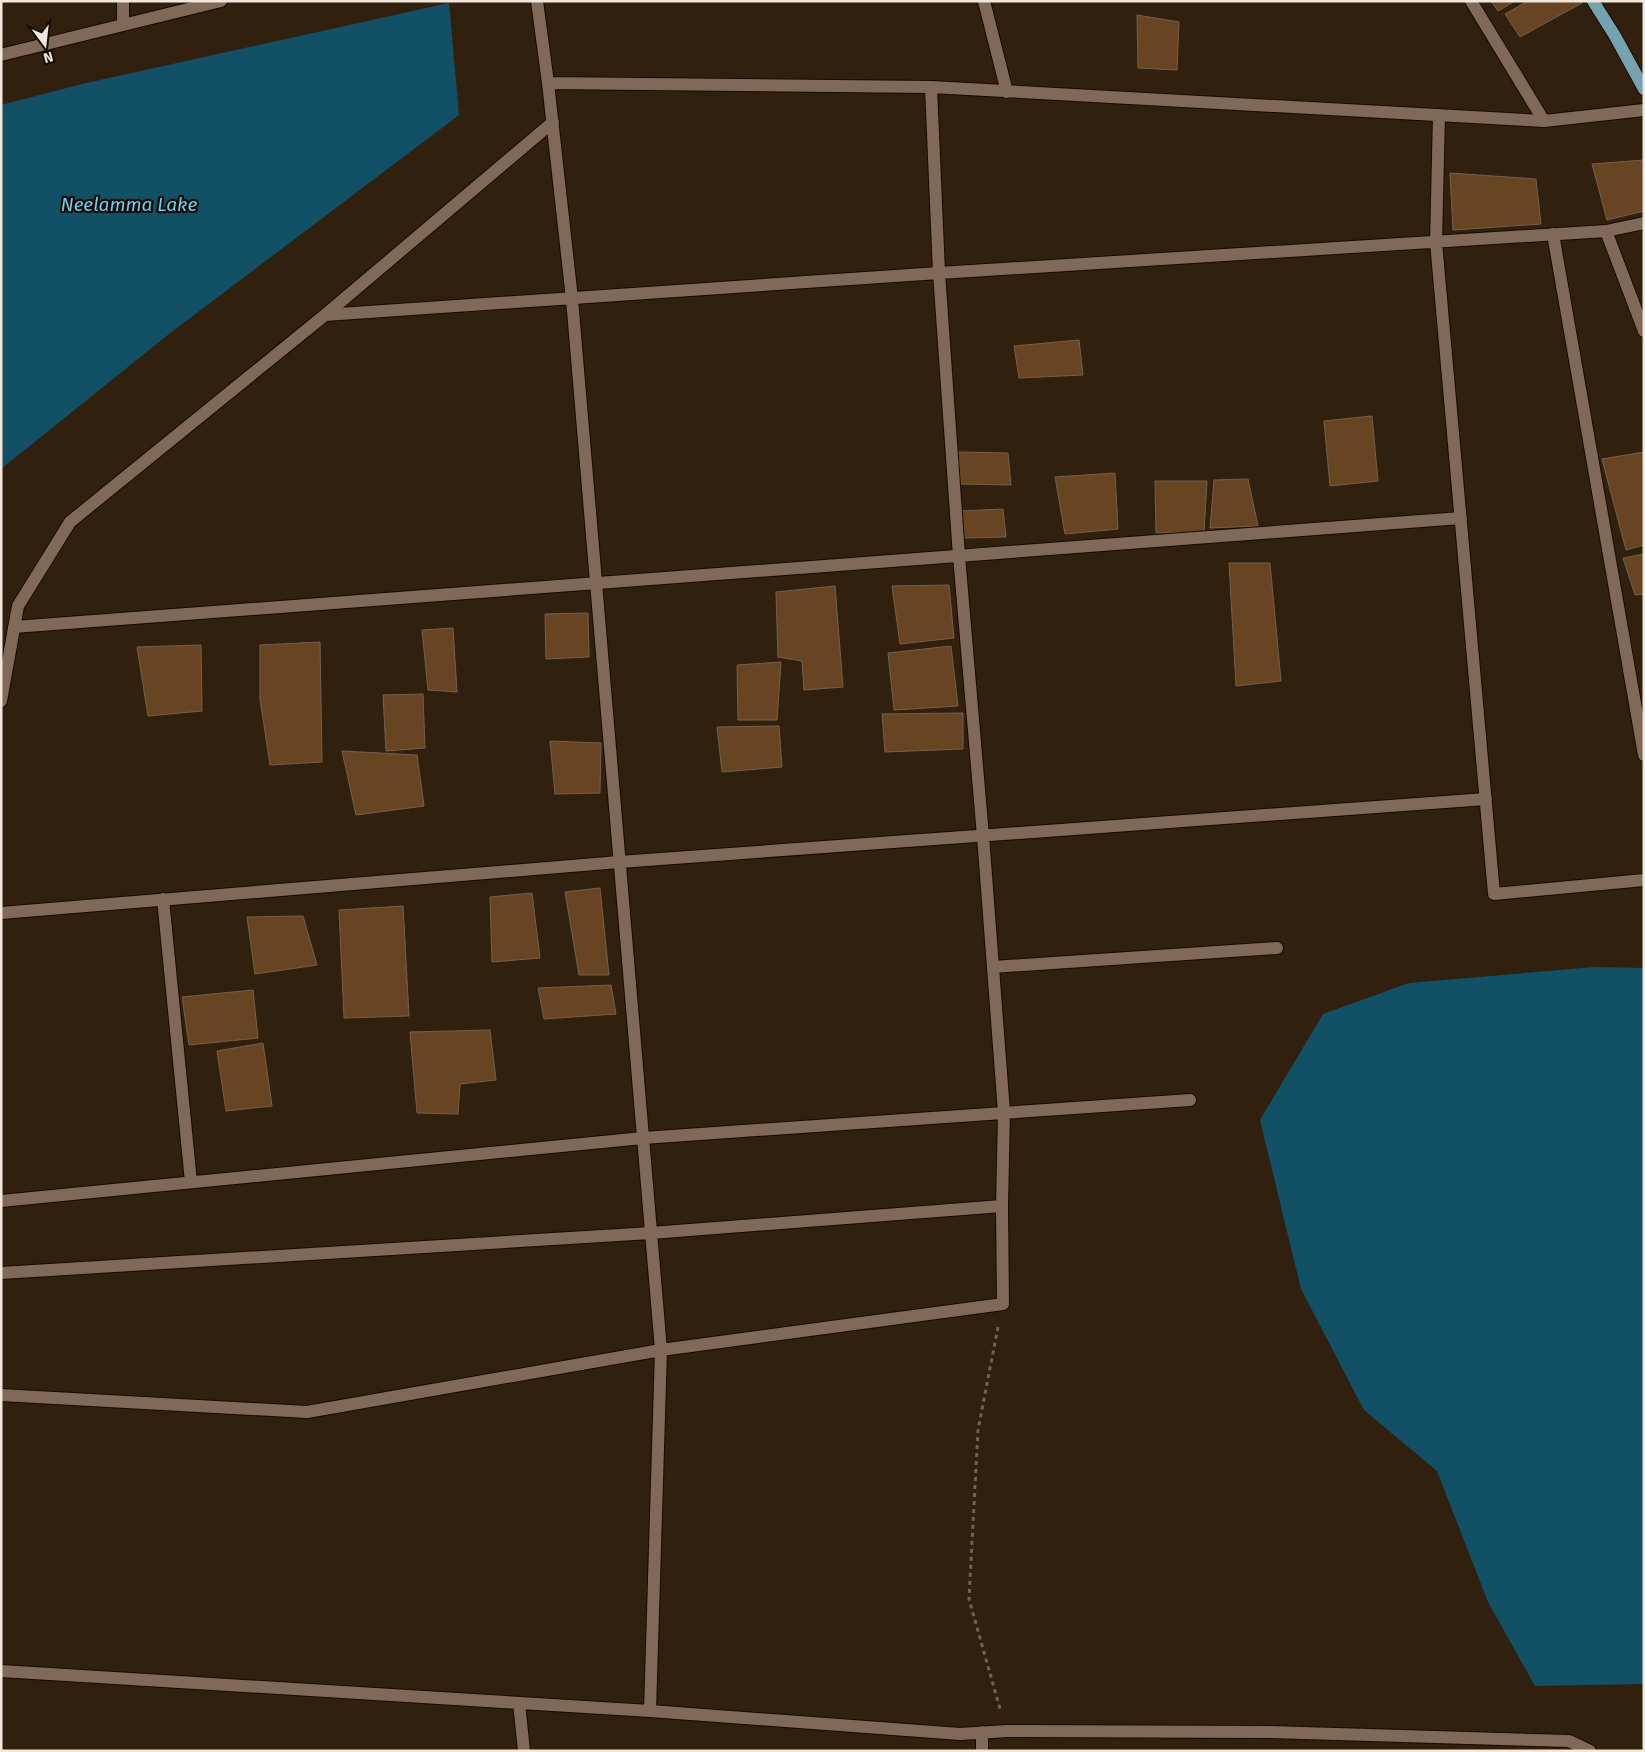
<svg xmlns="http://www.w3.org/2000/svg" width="1645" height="1752" font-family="'Fira Sans',sans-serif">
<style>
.water{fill:#115065}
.building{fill:#684522;stroke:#75604c}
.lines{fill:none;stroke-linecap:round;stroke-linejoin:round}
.street-casing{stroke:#190900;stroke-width:14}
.primary-casing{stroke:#190900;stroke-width:14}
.path{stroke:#726253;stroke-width:3;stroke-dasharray:4 4;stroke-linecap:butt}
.street{stroke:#806a57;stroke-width:12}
.primary{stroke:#76a2af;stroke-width:12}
.labels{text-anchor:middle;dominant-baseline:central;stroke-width:4.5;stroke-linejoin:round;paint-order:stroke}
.water-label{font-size:19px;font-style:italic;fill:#72cdef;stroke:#140c05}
</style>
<rect width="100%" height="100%" fill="#32200f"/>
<!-- water -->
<path class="water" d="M449,3L459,115L169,334L1,469V105L82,84Z
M1594,967L1644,968V1684L1535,1686L1488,1602L1437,1471L1364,1410L1301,1289L1260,1120L1323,1014L1409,983Z"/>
<!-- building -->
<path class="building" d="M1491,1H1515L1498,11Z
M1528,1H1581L1582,3L1520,37L1505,14Z
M1137,15L1179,22L1177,70L1138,68Z
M1644,160V211L1607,220L1592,164Z
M1450,173L1536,179L1541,224L1453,230Z
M1079,340L1083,375L1019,378L1014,346Z
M1372,416L1378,481L1330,486L1324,421Z
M958,452L1008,453L1011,485L961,484Z
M1644,452V545L1626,550L1602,459Z
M1115,473L1118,529L1065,534L1055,477Z
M1248,479L1258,526L1210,528L1214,480Z
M1155,481H1207L1204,532L1156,533Z
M1003,509L1006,537L964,538L961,511Z
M1644,554V594L1635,595L1623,558Z
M1229,563H1270L1281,681L1236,686Z
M949,585L954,638L900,644L892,586Z
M835,586L843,687L804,690L802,661L778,657L776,592Z
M588,613L589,657L546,659L545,614Z
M453,628L457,692L428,690L422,630Z
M320,642L322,762L270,765L260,699V645Z
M201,645L202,711L148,716L137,647Z
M951,646L958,706L894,710L888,653Z
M781,662L777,720H738L737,665Z
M423,694L425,748L386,751L383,695Z
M963,713V749L885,752L882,714Z
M779,726L782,767L722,772L717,727Z
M550,741L601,743L600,793L555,794Z
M342,751L417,755L424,806L356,815Z
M600,888L609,975H579L565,892Z
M532,893L540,958L492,962L490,897Z
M403,906L409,1016L344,1018L339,910Z
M303,916L317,965L255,974L247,917Z
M611,985L616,1014L544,1019L538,988Z
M253,990L258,1038L189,1045L182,997Z
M490,1030L496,1080L460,1084L458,1114L417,1113L410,1032Z
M263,1043L272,1106L226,1111L217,1051Z"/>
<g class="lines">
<defs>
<path id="street" d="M537,1L548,83L572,299L661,1350L650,1711
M984,1L1007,92
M1471,1L1544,121
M123,25V1
M1,55L221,1
M548,83L931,87L1544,121L1644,110
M1439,115L1436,242L1494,894L1644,880
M1606,231L1644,331
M1553,234L1644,755
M325,315L939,273L1606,231L1644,223
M14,627L1461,518
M1,701L18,606L70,522L325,315L553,122
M163,899L191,1182
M1,913L619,862L1486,799
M993,967L1277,948
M1,1201L643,1138L1190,1100
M1,1273L651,1233L1002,1206
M1,1395L307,1412L661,1350L1003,1304L1002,1206L1004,1112L983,836L959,556L939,273L931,87
M1,1671L650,1711L960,1734L1007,1731L1270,1732L1569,1741L1590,1751
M519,1703L524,1751
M982,1751V1732"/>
<path id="primary" d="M1593,1L1615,36L1644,89"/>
</defs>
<!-- street casing -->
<use href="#street" class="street-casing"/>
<!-- primary casing -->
<use href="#primary" class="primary-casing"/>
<!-- path -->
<path class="path" d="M998,1327L978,1430L969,1599L1000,1709"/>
<!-- street -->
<use href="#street" class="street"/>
<!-- primary -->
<use href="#primary" class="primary"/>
</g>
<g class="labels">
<!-- water labels -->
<g class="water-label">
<text x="129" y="204">Neelamma Lake</text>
</g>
</g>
<!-- border -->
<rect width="1645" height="1752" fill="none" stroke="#f3e6db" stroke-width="5"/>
<!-- north arrow -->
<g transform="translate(45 45) rotate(165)" stroke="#140c05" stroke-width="4" paint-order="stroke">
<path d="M0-4L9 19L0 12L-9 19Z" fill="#f3e6db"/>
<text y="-8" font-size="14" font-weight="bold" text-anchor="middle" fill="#f3e6db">N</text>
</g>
</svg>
